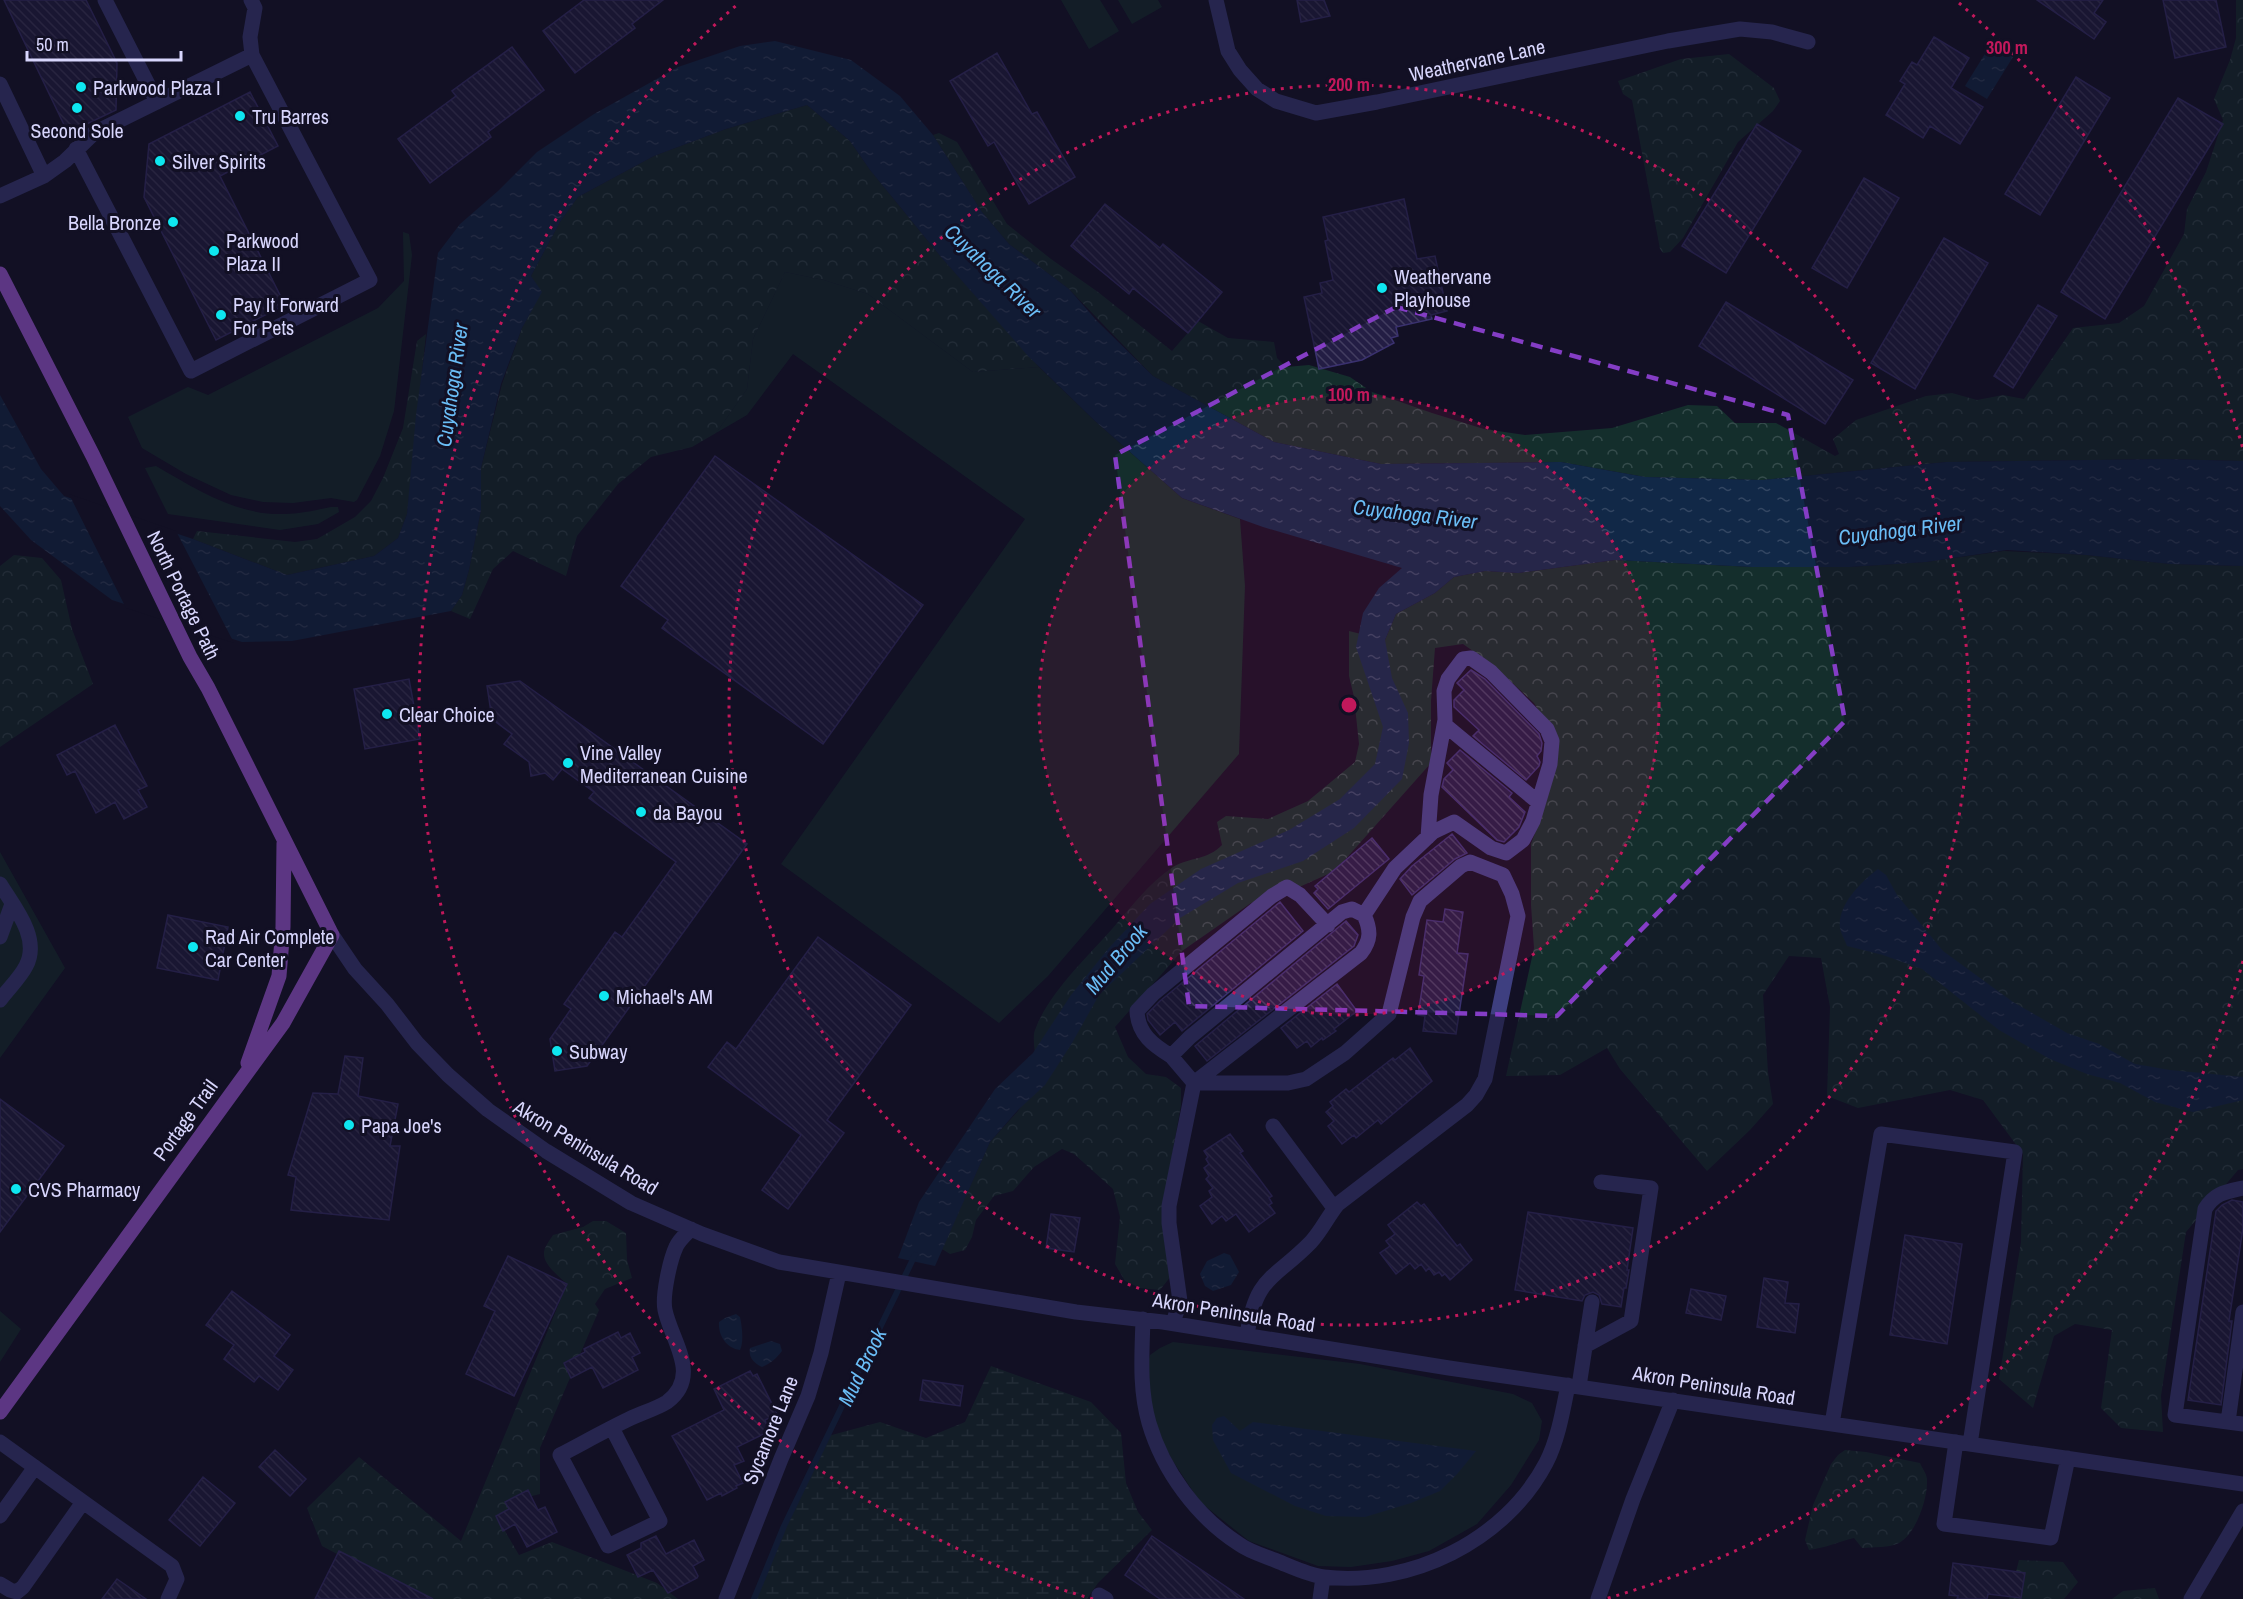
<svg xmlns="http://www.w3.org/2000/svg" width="2243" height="1599" font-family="'Archivo Narrow',sans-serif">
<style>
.green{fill:#142e2c}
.forest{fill:url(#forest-crowns)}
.wetland{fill:url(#wetland-marsh)}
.water{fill:url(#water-ripples)}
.pier{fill:#121024}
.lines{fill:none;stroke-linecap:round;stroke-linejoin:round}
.stream{stroke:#112847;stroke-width:6}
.building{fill:url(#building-back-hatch);stroke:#3a316f;stroke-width:1.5}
.minor{stroke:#3e3f80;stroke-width:15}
.major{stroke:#b764f6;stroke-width:15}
.marked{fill:none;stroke:#843dc5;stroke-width:4.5;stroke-dasharray:12 8;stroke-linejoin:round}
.ring{fill:none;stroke:#c2185b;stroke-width:3;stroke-dasharray:3 6}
.poi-dot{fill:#0ee6f0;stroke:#121024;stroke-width:2}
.labels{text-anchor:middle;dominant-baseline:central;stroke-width:6;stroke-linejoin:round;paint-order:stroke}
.street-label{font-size:20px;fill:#d8d6fd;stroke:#121024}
.poi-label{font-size:20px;fill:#d8d6fd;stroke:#121024;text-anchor:start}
.water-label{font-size:21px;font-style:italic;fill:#6abdf6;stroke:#121024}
.centre{fill:#c2185b;stroke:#121024;stroke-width:3}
.ring-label{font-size:18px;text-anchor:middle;font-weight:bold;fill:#c2185b;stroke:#121024;stroke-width:6;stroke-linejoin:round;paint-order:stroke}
</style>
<defs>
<pattern id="forest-crowns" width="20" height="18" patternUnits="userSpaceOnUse" patternTransform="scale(1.5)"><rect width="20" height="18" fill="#142e2c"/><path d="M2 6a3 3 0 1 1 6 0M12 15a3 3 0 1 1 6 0" fill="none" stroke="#354c4c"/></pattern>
<pattern id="wetland-marsh" width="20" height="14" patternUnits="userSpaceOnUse" patternTransform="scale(1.5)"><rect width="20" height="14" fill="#142e2c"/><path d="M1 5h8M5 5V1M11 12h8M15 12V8" fill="none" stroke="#354c4c"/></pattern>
<pattern id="water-ripples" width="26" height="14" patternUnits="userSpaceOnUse" patternTransform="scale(1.5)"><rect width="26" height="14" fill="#112847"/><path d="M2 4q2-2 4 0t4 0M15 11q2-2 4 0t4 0" fill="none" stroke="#334662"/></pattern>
<pattern id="building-back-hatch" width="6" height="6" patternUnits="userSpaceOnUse" patternTransform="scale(1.5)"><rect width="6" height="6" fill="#231d44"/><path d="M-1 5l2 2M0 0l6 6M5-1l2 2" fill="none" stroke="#423d60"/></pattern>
</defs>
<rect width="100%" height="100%" fill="#121024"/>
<!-- green -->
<path class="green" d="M1061,0H1100L1119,31L1089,49Z
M1118,0H1158L1162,7L1132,24Z
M403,232L409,234L412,255L394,411L380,456L357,500L354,502L331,498L293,503L263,502L231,495L186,474L142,448L128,417L188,387L208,395L378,308L404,281Z
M785,272L824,280L868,294L973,372L1039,367L1095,421L1182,498L1240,519L1245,586L1239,754L1048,976L999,1023L781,864L1025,519L793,354L747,415L716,433L747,389L753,339Z
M156,466C196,489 237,516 285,514C300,514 316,510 331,507H338L339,512L318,524L280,530L168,514L145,468Z
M0,852L65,968L0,1058Z
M0,1311L21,1329L0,1362Z
M1173,1342L1360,1364L1513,1394L1532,1403L1542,1421L1539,1440L1511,1485L1477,1524L1429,1551L1392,1561L1351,1567L1318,1566L1249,1541L1200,1502L1171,1458L1154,1424L1146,1371L1150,1355L1160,1348Z"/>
<!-- forest -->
<path class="forest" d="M2236,0H2243V461L2166,459L1946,462L1762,480L1645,477L1561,462L1381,464L1274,442L1153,376L1069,289L1009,244L982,212L933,135L939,133L957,142L1007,224L1051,259L1098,292L1172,351L1198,321L1228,338L1274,342L1277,358L1286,367L1309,365L1350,377L1372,392L1432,413L1484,429L1525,435L1612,428L1688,405L1717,406L1735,423H1776L1835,456L1839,454L1833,439L1856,420L1926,396L1952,393L1977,400L2003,395L2024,399L2073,328L2119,323L2144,306L2184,234L2187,209L2206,172L2223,120L2214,99L2230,60L2236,38Z
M1729,54L1774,88L1780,101L1773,111L1738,142L1683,238L1670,252L1663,253L1660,249L1632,100L1623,94L1618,81L1681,59Z
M807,105L850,141L870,170L941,257L1039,367L973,372L868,294L824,280L785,272L753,339L747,389L716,433L692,447L651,457L618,484L577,536L566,576L513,551L493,569L470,619L451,611L462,595L469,570L481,510V468L502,384L522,328L541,292L531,276L560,222L578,197L654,156L726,129Z
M426,334L407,514L398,538L374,556L287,575L193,539L197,531L295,542L317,539L355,517L371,501L383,478L403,428L417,341Z
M2004,551L2086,555L2170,564L2243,566V1169L2238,1170L2186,1232L2161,1396L2163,1432L2121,1428L2101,1408L2112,1330L2075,1324L2054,1336L2033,1408L1999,1379L2021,1242L2023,1154L1983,1100L1950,1090L1858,1108L1827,1096L1830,1007L1821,958L1789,956L1763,995L1768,1072L1773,1104L1750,1130L1707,1171L1620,1069L1607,1048L1560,1075L1506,1076L1534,948L1531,905V844L1546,803L1555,738L1534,703L1494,666L1463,644L1435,648L1431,701V763L1335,871L1297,888L1251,903L1182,951L1115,1027L1128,1057L1146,1074L1166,1077L1181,1088V1105L1164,1200L1171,1276L1160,1290L1140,1288L1125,1281L1115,1264L1120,1217L1113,1189L1074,1154L1062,1149L1034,1167L1013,1191L994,1196L976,1220L972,1237L965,1250L950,1254L942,1249L990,1142L1018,1111L1039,1079C1038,1068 1031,1039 1035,1030C1048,994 1087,957 1112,929C1131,907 1149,883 1173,867C1190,857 1208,860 1222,845L1217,822L1226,816L1268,819L1308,801L1355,762L1359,744L1354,697L1349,676V631L1385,640L1396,614L1435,593L1454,577L1485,571L1518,573L1615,560L1752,567H1850L1926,562Z
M14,555L42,558L61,580L72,629L93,684L0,747V566Z
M593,1221H606L626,1233L627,1260L632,1278L605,1289L595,1304L599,1310L540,1448V1494L512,1501L509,1510L496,1516L519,1555L552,1542L657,1583L678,1599H421L322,1546L307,1508L359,1457L461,1541L567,1284C560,1277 543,1265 544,1253C544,1247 550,1240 553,1235L583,1227Z
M1845,1450L1866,1452L1920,1463C1922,1468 1927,1474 1927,1480C1928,1498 1916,1534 1899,1543C1890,1548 1873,1547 1862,1548L1854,1538C1838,1542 1825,1548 1809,1550L1805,1540L1813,1505L1831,1464L1838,1455Z
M2019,1560L2063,1562L2078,1582L2064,1599H2009Z
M2155,1588L2159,1599H2112L2123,1591Z"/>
<!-- wetland -->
<path class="wetland" d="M991,1366L1091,1402L1121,1433L1126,1483L1138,1512L1152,1530L1098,1583L1087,1599H754L784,1526L828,1436L880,1422L926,1438L965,1422Z"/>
<!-- water -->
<path class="water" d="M775,41L851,60L900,96L933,135L982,212L1009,244L1069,289L1097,321L1153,376L1274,442L1381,464L1561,462L1645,477L1762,480L1946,462L2166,459L2243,461V566L2170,564L2086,555L2007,550L1926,562L1850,567H1752L1615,560L1518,573L1485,571L1454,577L1435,593L1396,614L1385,640L1392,678L1408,713L1409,743L1402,779L1354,828L1303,861L1238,883L1180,918L1099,995L1072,1043L1045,1085L1018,1110L990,1142L935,1266L898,1258L919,1202L995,1089L1033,1053L1071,995L1108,949L1150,904L1201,869L1289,830L1340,799L1375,764L1383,727L1356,647L1363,613L1379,588L1402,568L1263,527L1182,498L1095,421L1028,356L941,257L870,170L850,141L807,105L726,129L654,156L578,197L560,222L531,276L542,292L522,328L501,384L481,468V510L469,570L462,595L451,611L292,641L242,642L112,600L31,540L0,506V395L41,469L64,496L193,539L287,575L374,556L398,538L407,514L416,415L438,253L460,224L498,191L537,152L594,114L678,67L740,46Z
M1991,44L2013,57L1987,99L1965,86Z
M1878,869L1886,875L1897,895L1943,951L2013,1002L2067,1033L2099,1044L2135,1064L2170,1070L2243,1077V1100L2193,1112L2155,1102L2120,1083L2087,1074L2050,1059L1999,1030L1922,969L1883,955L1847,946C1845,940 1841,934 1840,928C1837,905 1862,881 1878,869Z
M1224,1253L1230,1255L1239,1272L1231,1285L1213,1291L1205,1286L1200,1274L1207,1261Z
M736,1314L740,1317C742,1326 744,1342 740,1350C726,1348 718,1335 719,1322L725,1318Z
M771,1341L780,1344L782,1351C776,1359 771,1363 762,1367C754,1363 748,1357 750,1348Z
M1224,1416L1240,1431L1253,1422L1476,1451L1458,1473L1440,1491L1411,1503L1365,1517L1326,1516L1295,1506L1231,1473L1213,1440L1212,1425L1217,1418Z"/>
<!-- pier -->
<path class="pier" d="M69,494L176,531L234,643L126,608Z"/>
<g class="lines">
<!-- stream -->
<path class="stream" d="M754,1599L784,1526L915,1255"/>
</g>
<!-- building -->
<path class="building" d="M4,0H86L117,63L116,110L68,133Z
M584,0H663L632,24L635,28L575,73L543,31Z
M1297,0H1324L1330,16L1301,22Z
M2037,0H2103L2094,13L2106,22L2094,39Z
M2163,0H2216L2226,47L2175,58Z
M1934,37L1969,58L1951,88L1983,107L1960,144L1930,126L1923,138L1886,115L1905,84L1900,81L1912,62L1917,65Z
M512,47L544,90L488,132L491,137L430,183L398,139L456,96L452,91Z
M997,53L1032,114L1037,112L1075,177L1029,204L994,142L988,146L950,81Z
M2076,77L2110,98L2040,215L2005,194Z
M250,92L278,146L220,176L285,305L216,340L144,197L149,144Z
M2178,98L2223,124L2105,319L2061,292Z
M1757,124L1801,151L1726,273L1682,246Z
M1864,178L1899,198L1847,288L1812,268Z
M1404,199L1417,259L1435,256L1447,311L1431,315L1432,319L1396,327L1398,336L1391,338L1394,343L1362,360L1319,369L1304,297L1322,293L1320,283L1333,280L1325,241L1328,240L1323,217Z
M1105,204L1160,248L1163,244L1222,292L1188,333L1133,288L1129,294L1071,246Z
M1944,238L1988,263L1915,389L1871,363Z
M1726,302L1853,380L1825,424L1699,346Z
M2038,305L2057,316L2013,388L1994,376Z
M715,456L923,605L823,744L662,628L668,620L621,586Z
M1471,670L1485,679L1539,734L1542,743L1541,751L1537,756L1540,762L1539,766L1526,780L1473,736L1479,730L1454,707V700L1464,690L1457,683Z
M409,679L420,739L365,749L354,689Z
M520,681L747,844L587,1066L555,1071L550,1039L571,1009L564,1004L615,932L622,937L676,862L589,798L594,792L562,769L553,780L545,773L531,776L529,762L504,744L512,734L492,719L487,686Z
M115,725L147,786L138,790L147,807L124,819L115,802L96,813L75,771L67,775L57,755Z
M1460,750L1512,793L1509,797L1525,812L1519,827L1504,842L1497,840L1442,787L1444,779L1453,770L1447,763Z
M1452,834L1467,853L1455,859L1412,895L1400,879L1412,866Z
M1372,838L1389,859L1328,909L1314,893L1318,889L1315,886Z
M1280,902L1303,931L1182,1031L1175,1022L1160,1035L1148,1020L1147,1014L1160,1001Z
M1445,909L1463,912L1457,953L1468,954L1456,1034L1423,1031L1425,1016L1418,1015L1424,976L1419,975L1427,920L1443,922Z
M168,915L228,927L218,980L157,968Z
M1346,921L1358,935L1354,946L1207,1061L1195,1046Z
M818,937L911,1005L827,1120L844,1133L788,1209L762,1190L801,1135L708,1067L727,1042L736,1049Z
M1337,984L1357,1011L1334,1029L1336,1031L1323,1040L1322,1038L1311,1047L1307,1041L1297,1048L1281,1028Z
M1410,1048L1432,1081L1381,1124L1378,1120L1356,1138L1354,1135L1342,1144L1328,1126L1334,1121L1326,1112L1333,1106L1330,1102L1346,1089L1349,1092L1393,1058L1395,1060Z
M345,1056L363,1058L358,1096L398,1104L390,1146H400L389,1220L291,1210L296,1177L288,1175L313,1093L338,1094Z
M0,1099L64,1146L0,1232Z
M1230,1134L1243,1151L1240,1153L1272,1196L1269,1198L1272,1203L1269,1205L1275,1213L1249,1232L1236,1214L1226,1221L1222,1216L1212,1224L1200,1206L1212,1197L1209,1191L1213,1188L1206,1179L1209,1176L1204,1168L1209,1164L1206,1159L1208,1157L1204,1151Z
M2232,1200L2243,1202V1228L2229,1321H2232L2221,1405L2188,1400L2216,1211L2222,1205Z
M1417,1202L1421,1206L1424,1204L1457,1246L1460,1244L1472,1260L1450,1280L1445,1274L1442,1276L1439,1272L1434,1275L1429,1268L1426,1271L1421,1264L1415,1269L1410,1263L1396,1274L1380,1253L1390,1246L1386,1241L1395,1234L1388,1225Z
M1528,1212L1633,1228L1627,1270H1629L1626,1288H1624L1621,1307L1602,1304L1599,1295L1593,1292L1585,1295L1582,1301L1515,1290Z
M1051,1214L1080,1218L1074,1252L1046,1248Z
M1905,1235L1962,1244L1947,1344L1890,1335Z
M508,1256L567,1284L514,1396L466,1374L495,1311L484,1306Z
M1764,1278L1788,1282L1785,1303L1799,1304L1795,1333L1757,1327Z
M1691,1289L1726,1296L1721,1320L1686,1313Z
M232,1291L290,1335L274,1356L293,1370L278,1390L259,1376L254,1382L224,1359L234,1345L206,1325Z
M618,1332L621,1338L630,1333L640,1353L632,1357L638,1370L603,1388L592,1367L571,1378L564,1363L585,1352L584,1349Z
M750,1371L753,1376L757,1374L777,1414L765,1420L770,1431L737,1447L744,1461L734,1465L743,1483L736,1486L737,1488L722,1496L721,1493L707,1500L672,1436L724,1410L714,1389Z
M923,1380L963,1386L960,1406L920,1400Z
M275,1450L306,1479L290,1496L259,1467Z
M203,1477L235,1503L200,1546L169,1520Z
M528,1490L538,1510L545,1507L557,1532L527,1547L515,1524L503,1531L496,1516L509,1509L505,1502Z
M656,1536L666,1554L694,1540L704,1560L693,1566L698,1576L697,1578L668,1593L653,1570L638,1577L627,1555L641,1548V1543Z
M1152,1536L1244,1599H1160L1125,1575Z
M339,1551L433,1599H315Z
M1953,1563L2025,1573L2021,1598L1988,1594L1987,1599H1957L1958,1596L1949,1595Z
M117,1579L146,1599H102Z"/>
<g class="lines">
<!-- minor -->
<path class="minor" d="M105,0L157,102
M1216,0L1228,51L1240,70L1257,89L1276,101L1316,113L1377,102L1668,41L1740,29L1772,32L1808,42
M0,84L44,176
M76,149L191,371L370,280L252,55L250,37L255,8L251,0
M0,196L44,176L65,161L94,133L252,55
M1445,725L1538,802
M0,884C14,907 41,938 26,966C20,978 8,989 0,1000
M1364,915L1395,868L1433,832L1454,822L1491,848L1506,853L1523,840L1533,821L1550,764L1552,741L1547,729L1491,672L1471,658L1463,659L1448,679L1444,691L1445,720L1431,795L1428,837
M332,935L355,969L387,1004L417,1043L448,1075L488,1110L546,1151L631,1203L702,1234L779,1262L1076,1312L1163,1322L1449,1368L2243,1484
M0,937L12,904
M1171,1056C1153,1045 1138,1034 1137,1011L1153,994L1272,896L1287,887L1300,895L1328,925
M1273,1126L1334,1208
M2243,1188C2225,1192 2215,1193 2205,1209L2175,1415L2243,1424
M1143,1319C1142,1354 1139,1388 1149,1423C1163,1471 1197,1517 1239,1544C1250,1552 1265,1556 1277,1561C1292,1567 1308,1575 1324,1577C1410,1587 1505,1541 1546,1463C1558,1440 1563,1410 1568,1385
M1173,1323L1180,1301L1169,1223V1206L1194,1083L1171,1056L1190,1037L1342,912L1352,909L1364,915C1371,930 1371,940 1361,953L1194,1083H1288L1306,1079L1345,1053L1389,1014L1413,917L1420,901L1461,866L1470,862L1503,875L1512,894L1518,916L1485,1079L1476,1095L1467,1105L1338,1204C1328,1216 1322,1230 1311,1242C1274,1280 1256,1275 1247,1335
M1585,1346L1631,1321L1651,1188L1601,1182
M1579,1386L1592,1302
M2228,1422L2243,1312
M1832,1424L1881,1134L2015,1152L1970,1444
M612,1428L660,1521L608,1546L560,1455C583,1443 606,1430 629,1419C641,1413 656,1409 667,1402C702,1376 671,1340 665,1310C662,1296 670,1260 676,1247C679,1240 686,1234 691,1229
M0,1442L172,1566L177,1579L168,1599
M1956,1442L1944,1524L2051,1538L2068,1458
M0,1516L35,1467
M0,1584L10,1590L17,1592L23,1587L83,1502
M1099,1595L1106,1599
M726,1599L781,1459L808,1396L821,1353L839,1273
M1320,1599L1323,1577
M1598,1599L1633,1499L1673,1400
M2191,1599L2243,1511"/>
<!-- major -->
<path class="major" d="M0,274L93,456L190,657L208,688L332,935L283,1023L0,1412
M248,1063L279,976L283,927L284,843"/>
</g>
<!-- marked area -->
<path d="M0 0H2243V1599H0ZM1396,307L1788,415L1845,721L1557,1016L1189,1006L1115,455Z" fill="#121024" fill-opacity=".55" fill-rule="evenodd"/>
<path class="marked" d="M1396,307L1788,415L1845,721L1557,1016L1189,1006L1115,455Z"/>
<!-- distance rings -->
<circle cx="1349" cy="705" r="310" fill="#c2185b" fill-opacity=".12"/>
<g class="ring">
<circle cx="1349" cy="705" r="310"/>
<circle cx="1349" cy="705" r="620"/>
<path d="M2243 961A930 930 0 0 1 1605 1599M1093 1599A930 930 0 0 1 739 3M1959 3A930 930 0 0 1 2243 449"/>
</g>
<!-- markers -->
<g class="poi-dot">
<circle cx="81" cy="87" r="6"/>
<circle cx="77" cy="108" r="6"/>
<circle cx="240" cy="116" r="6"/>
<circle cx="160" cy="161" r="6"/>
<circle cx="173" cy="222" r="6"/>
<circle cx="214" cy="251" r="6"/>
<circle cx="1382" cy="288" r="6"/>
<circle cx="221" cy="315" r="6"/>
<circle cx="387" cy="714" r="6"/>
<circle cx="568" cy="763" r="6"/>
<circle cx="641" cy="812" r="6"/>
<circle cx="193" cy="947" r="6"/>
<circle cx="604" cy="996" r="6"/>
<circle cx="557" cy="1051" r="6"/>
<circle cx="349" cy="1125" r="6"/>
<circle cx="16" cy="1189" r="6"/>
</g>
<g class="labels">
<!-- street labels -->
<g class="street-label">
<text transform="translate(1477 60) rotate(-12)">Weathervane Lane</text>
<text transform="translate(184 595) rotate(64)">North Portage Path</text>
<text transform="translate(185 1120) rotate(-54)">Portage Trail</text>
<text transform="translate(586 1147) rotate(31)">Akron Peninsula Road</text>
<text transform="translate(1234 1312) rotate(9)">Akron Peninsula Road</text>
<text transform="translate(1714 1385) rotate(9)">Akron Peninsula Road</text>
<text transform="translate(770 1430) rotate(-68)">Sycamore Lane</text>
</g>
<!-- poi labels -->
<g class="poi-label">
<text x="93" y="87">Parkwood Plaza I</text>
<text x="252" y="116">Tru Barres</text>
<text x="77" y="130" text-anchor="middle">Second Sole</text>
<text x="172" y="161">Silver Spirits</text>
<text x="161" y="222" text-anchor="end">Bella Bronze</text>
<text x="226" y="240">Parkwood<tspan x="226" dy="23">Plaza II</tspan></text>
<text x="1394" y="276">Weathervane<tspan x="1394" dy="23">Playhouse</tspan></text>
<text x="233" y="304">Pay It Forward<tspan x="233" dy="23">For Pets</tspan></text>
<text x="399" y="714">Clear Choice</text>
<text x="580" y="752">Vine Valley<tspan x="580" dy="23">Mediterranean Cuisine</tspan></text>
<text x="653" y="812">da Bayou</text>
<text x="205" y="936">Rad Air Complete<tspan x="205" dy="23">Car Center</tspan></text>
<text x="616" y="996">Michael's AM</text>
<text x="569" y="1051">Subway</text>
<text x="361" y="1125">Papa Joe's</text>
<text x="28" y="1189">CVS Pharmacy</text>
</g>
<!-- water labels -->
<g class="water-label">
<text transform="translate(993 271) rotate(44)">Cuyahoga River</text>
<text transform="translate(452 385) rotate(-82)">Cuyahoga River</text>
<text transform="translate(1415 514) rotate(7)">Cuyahoga River</text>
<text transform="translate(1900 530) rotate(-7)">Cuyahoga River</text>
<text transform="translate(1116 959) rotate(-50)">Mud Brook</text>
<text transform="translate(862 1367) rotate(-64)">Mud Brook</text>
</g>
</g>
<circle cx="1349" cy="705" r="9" class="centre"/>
<g class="ring-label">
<text x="2007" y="54">300 m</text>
<text x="1349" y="91">200 m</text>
<text x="1349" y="401">100 m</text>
</g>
<!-- scale -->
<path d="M27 51v9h154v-9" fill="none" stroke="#d8d6fd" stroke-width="3"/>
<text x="36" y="51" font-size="18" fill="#d8d6fd" stroke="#121024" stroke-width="4.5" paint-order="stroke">50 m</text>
</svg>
